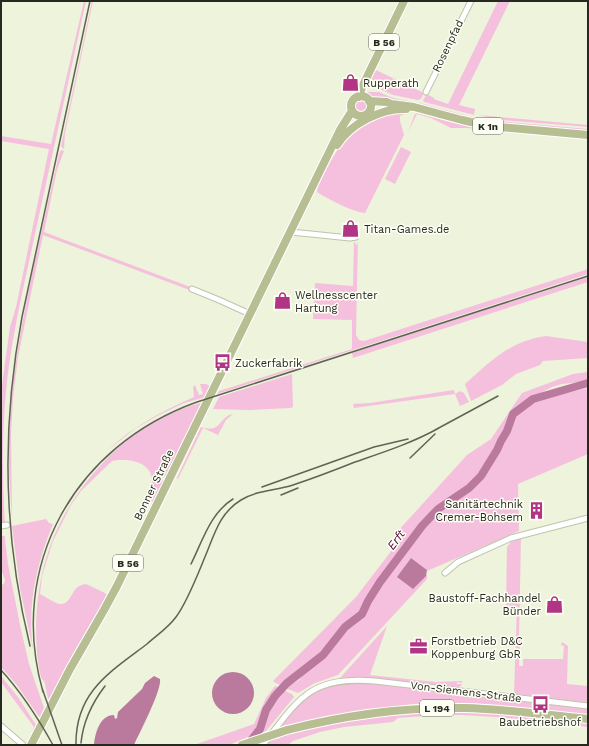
<svg xmlns="http://www.w3.org/2000/svg" width="589" height="746" font-family="'Work Sans',sans-serif">
<style>
.green{fill:#f5c0dd}
.water{fill:#ba7a9e}
.lines{fill:none;stroke-linecap:round;stroke-linejoin:round}
.river{stroke:#ba7a9e;stroke-width:8}
.minor-casing{stroke:#bfc4ad;stroke-width:7}
.primary-casing{stroke:#fff;stroke-width:10}
.minor{stroke:#fff;stroke-width:5}
.primary{stroke:#b6be92;stroke-width:8}
.rail{stroke:#606355;stroke-width:1.5}
.primary-bridge-casing{stroke:#fff;stroke-width:10;stroke-linecap:butt}
.primary-bridge{stroke:#b6be92;stroke-width:8}
.labels{text-anchor:middle;dominant-baseline:central;stroke-width:3;stroke-linejoin:round;paint-order:stroke}
.shield{fill:#fdfff5;stroke:#676960;stroke-width:1}
.shield-label{font-size:10px;font-weight:bold;fill:#272920}
.street-label{font-size:11px;fill:#272920;stroke:#fdfff5}
.poi-label{font-size:11px;fill:#272920;stroke:#fdfff5;text-anchor:start}
.water-label{font-size:12px;font-style:italic;fill:#53043a;stroke:#fdfff5}
</style>
<rect width="100%" height="100%" fill="#eef3db"/>
<!-- green -->
<path class="green" d="M84,1H86C69,79 52,156 35,234C24,286 11,338 6,391C2,435 2,479 5,524L1,522V392L10,327L16,307L49,149L1,141V136L51,144Z
M92,1H93L65,133L64,149L61,146Z
M498,1H510L459,105L475,109L474,115L424,102L423,100L427,94L434,98V99L448,104Z
M376,70L424,93L421,99L418,100L393,95L371,85L369,83Z
M366,92H379L393,98L424,104L468,116L486,120L588,129V132L488,123L369,98Z
M353 106a8 8 0 1 1 16 0a8 8 0 1 1-16 0Z
M402,111L409,112L400,116V121L404,135L365,213C355,213 326,198 317,192C317,186 323,177 326,170C344,135 362,117 402,111Z
M417,113L454,123L588,139L468,128H451L431,118L417,114L408,132L415,114Z
M478,115L588,125V127L502,120Z
M401,147L411,152L395,184L385,179Z
M61,150L64,151L57,170L44,232L193,288L192,291L43,235L18,357L13,398L11,435L12,518C9,479 7,439 11,400C20,317 41,235 59,154Z
M358,240L356,335L359,340L364,341L588,269V274L217,394L219,391L352,349V320L313,319L315,283L353,286L354,241L357,246Z
M588,277V282L353,358L352,353Z
M546,336L588,342V358L543,361L540,365L516,374L502,385L471,401L465,384C491,361 510,341 546,336Z
M588,372V381L562,384L552,387L523,402L512,413L508,421L507,426L498,441L493,454L480,475L471,485L458,494L435,506L413,533L388,570L378,581L358,615L345,623L338,630L322,653L282,686L274,682L273,681L356,597L402,537L397,532L467,455L491,439L522,393L573,374Z
M292,374L293,407L291,408L249,410L213,409L219,397Z
M200,384H206L210,386L206,397L184,403L157,416L138,427L136,428L108,450C133,426 163,411 194,397L193,387L195,385L199,395L203,394Z
M588,388V454L518,484L519,531L427,571V570L411,558L398,577L427,575V579L338,675L315,683L298,693L285,688L299,680L304,673L322,659L331,649L342,633L349,626L362,617L367,610L371,602L382,582L416,537L425,527L432,515L463,495L481,478L499,451L515,414L531,402L546,395L562,394Z
M454,390L455,394L460,391L464,393L469,402L460,406L455,394L354,408L353,404L370,403Z
M203,402L166,477L158,474L156,478L164,481L153,502L147,500C148,494 152,487 152,481C152,461 127,458 112,461L81,491L71,505L53,541L42,576L40,594C46,597 54,603 60,604C73,605 70,585 86,584L105,593L107,595L70,659L49,701C47,695 46,689 45,684C45,681 42,680 41,677C39,669 38,661 37,653C32,586 48,527 92,475C108,456 127,438 148,425C166,414 184,408 203,402Z
M233,414L226,420L218,435L203,428L178,479L177,478L196,437L198,436L197,435L201,427C222,434 218,417 233,414Z
M46,519L49,523L53,524C36,565 27,606 33,650L20,588L12,526Z
M1,536H5V539L8,564L20,625L29,664L44,708L40,718L16,684L1,667V585L4,584L5,580L1,569Z
M521,538L519,640H522L520,644L519,666H523V659H563L564,646L561,645L562,642L568,646L567,684L588,686V703L514,694L517,606L506,605L507,547L511,542Z
M387,626L370,675L436,682L462,681V683L457,682V684H462L460,687L457,689L369,678L339,679Z
M1,676L18,697L36,725L28,743L34,727L1,682Z
M359,682L588,709V715L484,704L449,703L414,704L357,711L283,726L282,723C297,705 313,689 337,684C344,682 352,683 359,682Z
M275,686L280,688L266,707L260,726L255,734L229,745H194L254,724L266,698Z
M283,690L292,694L294,697L266,731L260,733C264,726 264,721 266,714C269,704 276,697 283,690Z
M447,712L496,713L588,723V727L496,717L461,715H439L398,718L393,722L344,727L320,732L293,741L288,745H265L268,741L280,738V736C335,721 390,714 447,712Z"/>
<!-- water -->
<path class="water" d="M411,558L427,570L426,576L413,589L397,577Z
M212 693a21 21 0 1 1 42 0a21 21 0 1 1-42 0Z
M154,676L160,679C162,690 140,732 134,745H94C95,733 100,715 114,715L115,719L117,718L118,712L142,689L145,683Z"/>
<g class="lines">
<!-- river -->
<path class="river" d="M249,743L260,729L266,710L275,696L287,683L323,655L345,627L362,614L368,601L380,582L422,526L438,509L469,488L481,476L497,450L501,441L507,431L513,414L533,399L588,383"/>
<defs>
<path id="minor" d="M426,92L471,1
M291,232L350,238L356,237
M192,289L219,300L250,314
M1,526L7,525
M445,573L458,562L511,538L588,518
M1,726L23,745
M263,745C299,698 310,676 375,681L588,706"/>
<path id="primary" d="M351 106a10 10 0 1 1 20 0a10 10 0 1 1-20 0Z
M359,97L362,87L404,1
M369,101L387,102L391,104L414,107L462,120L489,126L588,135
M337,145C350,124 381,108 406,109
M287,730C345,715 404,707 464,708C506,709 547,715 588,719
M31,745L70,669L104,610L117,586L340,130L352,111"/>
</defs>
<!-- minor casing -->
<use href="#minor" class="minor-casing"/>
<!-- primary casing -->
<use href="#primary" class="primary-casing"/>
<!-- minor -->
<use href="#minor" class="minor"/>
<!-- primary -->
<use href="#primary" class="primary"/>
<!-- rail -->
<path class="rail" d="M435,430L498,396
M410,458L435,434
M262,487L374,447L408,439
M281,495L298,488
M191,564C202,542 211,512 233,499
M30,646C3,536 1,428 22,317L90,1
M1,670C22,693 38,718 53,745
M42,688L62,745
M43,692C7,566 74,446 197,402L588,276
M81,743C83,722 92,703 105,686
M76,745C75,692 110,672 147,644C157,635 168,628 176,617C188,601 199,571 207,552C215,532 221,512 241,500C257,490 275,491 293,485C314,478 335,470 355,462C384,452 412,443 439,428"/>
<defs>
<path id="primary-bridge" d="M242,745L287,730"/>
</defs>
<!-- primary-bridge casing -->
<use href="#primary-bridge" class="primary-bridge-casing"/>
<!-- primary-bridge -->
<use href="#primary-bridge" class="primary-bridge"/>
</g>
<!-- icons -->
<defs>
<symbol id="shop-bare" viewBox="-9 -9 18 18"><path d="M-5-2.5h2.3a2.7 3.5 0 0 1 5.4 0H5L5.5 6h-11ZM-1.5-2.5h3a1.5 2.3 0 0 0-3 0Z" fill="#b13485" stroke="#fdfff5" stroke-width="2.5" paint-order="stroke"/></symbol>
<symbol id="bus-bare" viewBox="-9 -9 18 18"><path d="M-5-6H5V4H4V6H2V4H-2V6H-4V4H-5ZM-3.5-4V0h7V-4ZM-3.5 1.2v1.5H-2V1.2ZM2 1.2v1.5H3.5V1.2Z" fill="#b13485" stroke="#fdfff5" stroke-width="2.5" paint-order="stroke"/></symbol>
<symbol id="building-bare" viewBox="-9 -9 18 18"><path d="M-4-6H4V6H1V3H-1V6H-4ZM-2.5-4.3h1.7v1.8h-1.7ZM.8-4.3h1.7v1.8H.8ZM-2.5-1h1.7V.8h-1.7ZM.8-1h1.7V.8H.8Z" fill="#b13485" stroke="#fdfff5" stroke-width="2.5" paint-order="stroke"/></symbol>
<symbol id="office-bare" viewBox="-9 -9 18 18"><path d="M-6-3h4V-5.5h4V-3h4V5H-6ZM-1-4.5V-3h2v-1.5ZM-6 0V1H6V0Z" fill="#b13485" stroke="#fdfff5" stroke-width="2.5" paint-order="stroke"/></symbol>
</defs>
<g fill-rule="evenodd">
<use href="#shop-bare" x="338" y="70" width="25" height="25"/>
<use href="#shop-bare" x="338" y="216" width="25" height="25"/>
<use href="#shop-bare" x="270" y="288" width="25" height="25"/>
<use href="#bus-bare" x="210" y="350" width="25" height="25"/>
<use href="#building-bare" x="524" y="498" width="25" height="25"/>
<use href="#shop-bare" x="542" y="592" width="25" height="25"/>
<use href="#office-bare" x="406" y="634" width="25" height="25"/>
<use href="#bus-bare" x="528" y="692" width="25" height="25"/>
</g>
<g class="labels">
<!-- shield labels -->
<g class="shield">
<rect x="369" y="34" width="30" height="16" rx="3"/>
<rect x="473" y="118" width="30" height="16" rx="3"/>
<rect x="113" y="555" width="30" height="16" rx="3"/>
<rect x="420" y="700" width="34" height="16" rx="3"/>
</g>
<g class="shield-label">
<text x="384" y="42">B 56</text>
<text x="488" y="126">K 1n</text>
<text x="128" y="563">B 56</text>
<text x="437" y="708">L 194</text>
</g>
<!-- street labels -->
<g class="street-label">
<text transform="translate(448 46) rotate(-64)">Rosenpfad</text>
<text transform="translate(154 485) rotate(-64)">Bonner Straße</text>
<text transform="translate(466 692) rotate(7)">Von-Siemens-Straße</text>
</g>
<!-- poi labels -->
<g class="poi-label">
<text x="363" y="83">Rupperath</text>
<text x="364" y="229">Titan-Games.de</text>
<text x="295" y="295">Wellnesscenter<tspan x="295" dy="13">Hartung</tspan></text>
<text x="235" y="363">Zuckerfabrik</text>
<text x="523" y="504" text-anchor="end">Sanitärtechnik<tspan x="523" dy="13">Cremer-Bohsem</tspan></text>
<text x="541" y="598" text-anchor="end">Baustoff-Fachhandel<tspan x="541" dy="13">Bünder</tspan></text>
<text x="431" y="641">Forstbetrieb D&amp;C<tspan x="431" dy="13">Koppenburg GbR</tspan></text>
<text x="540" y="722" text-anchor="middle">Baubetriebshof</text>
</g>
<!-- water labels -->
<g class="water-label">
<text transform="translate(396 540) rotate(-53)">Erft</text>
</g>
</g>
<!-- border -->
<rect width="589" height="746" fill="none" stroke="#272920" stroke-width="4"/>
</svg>
